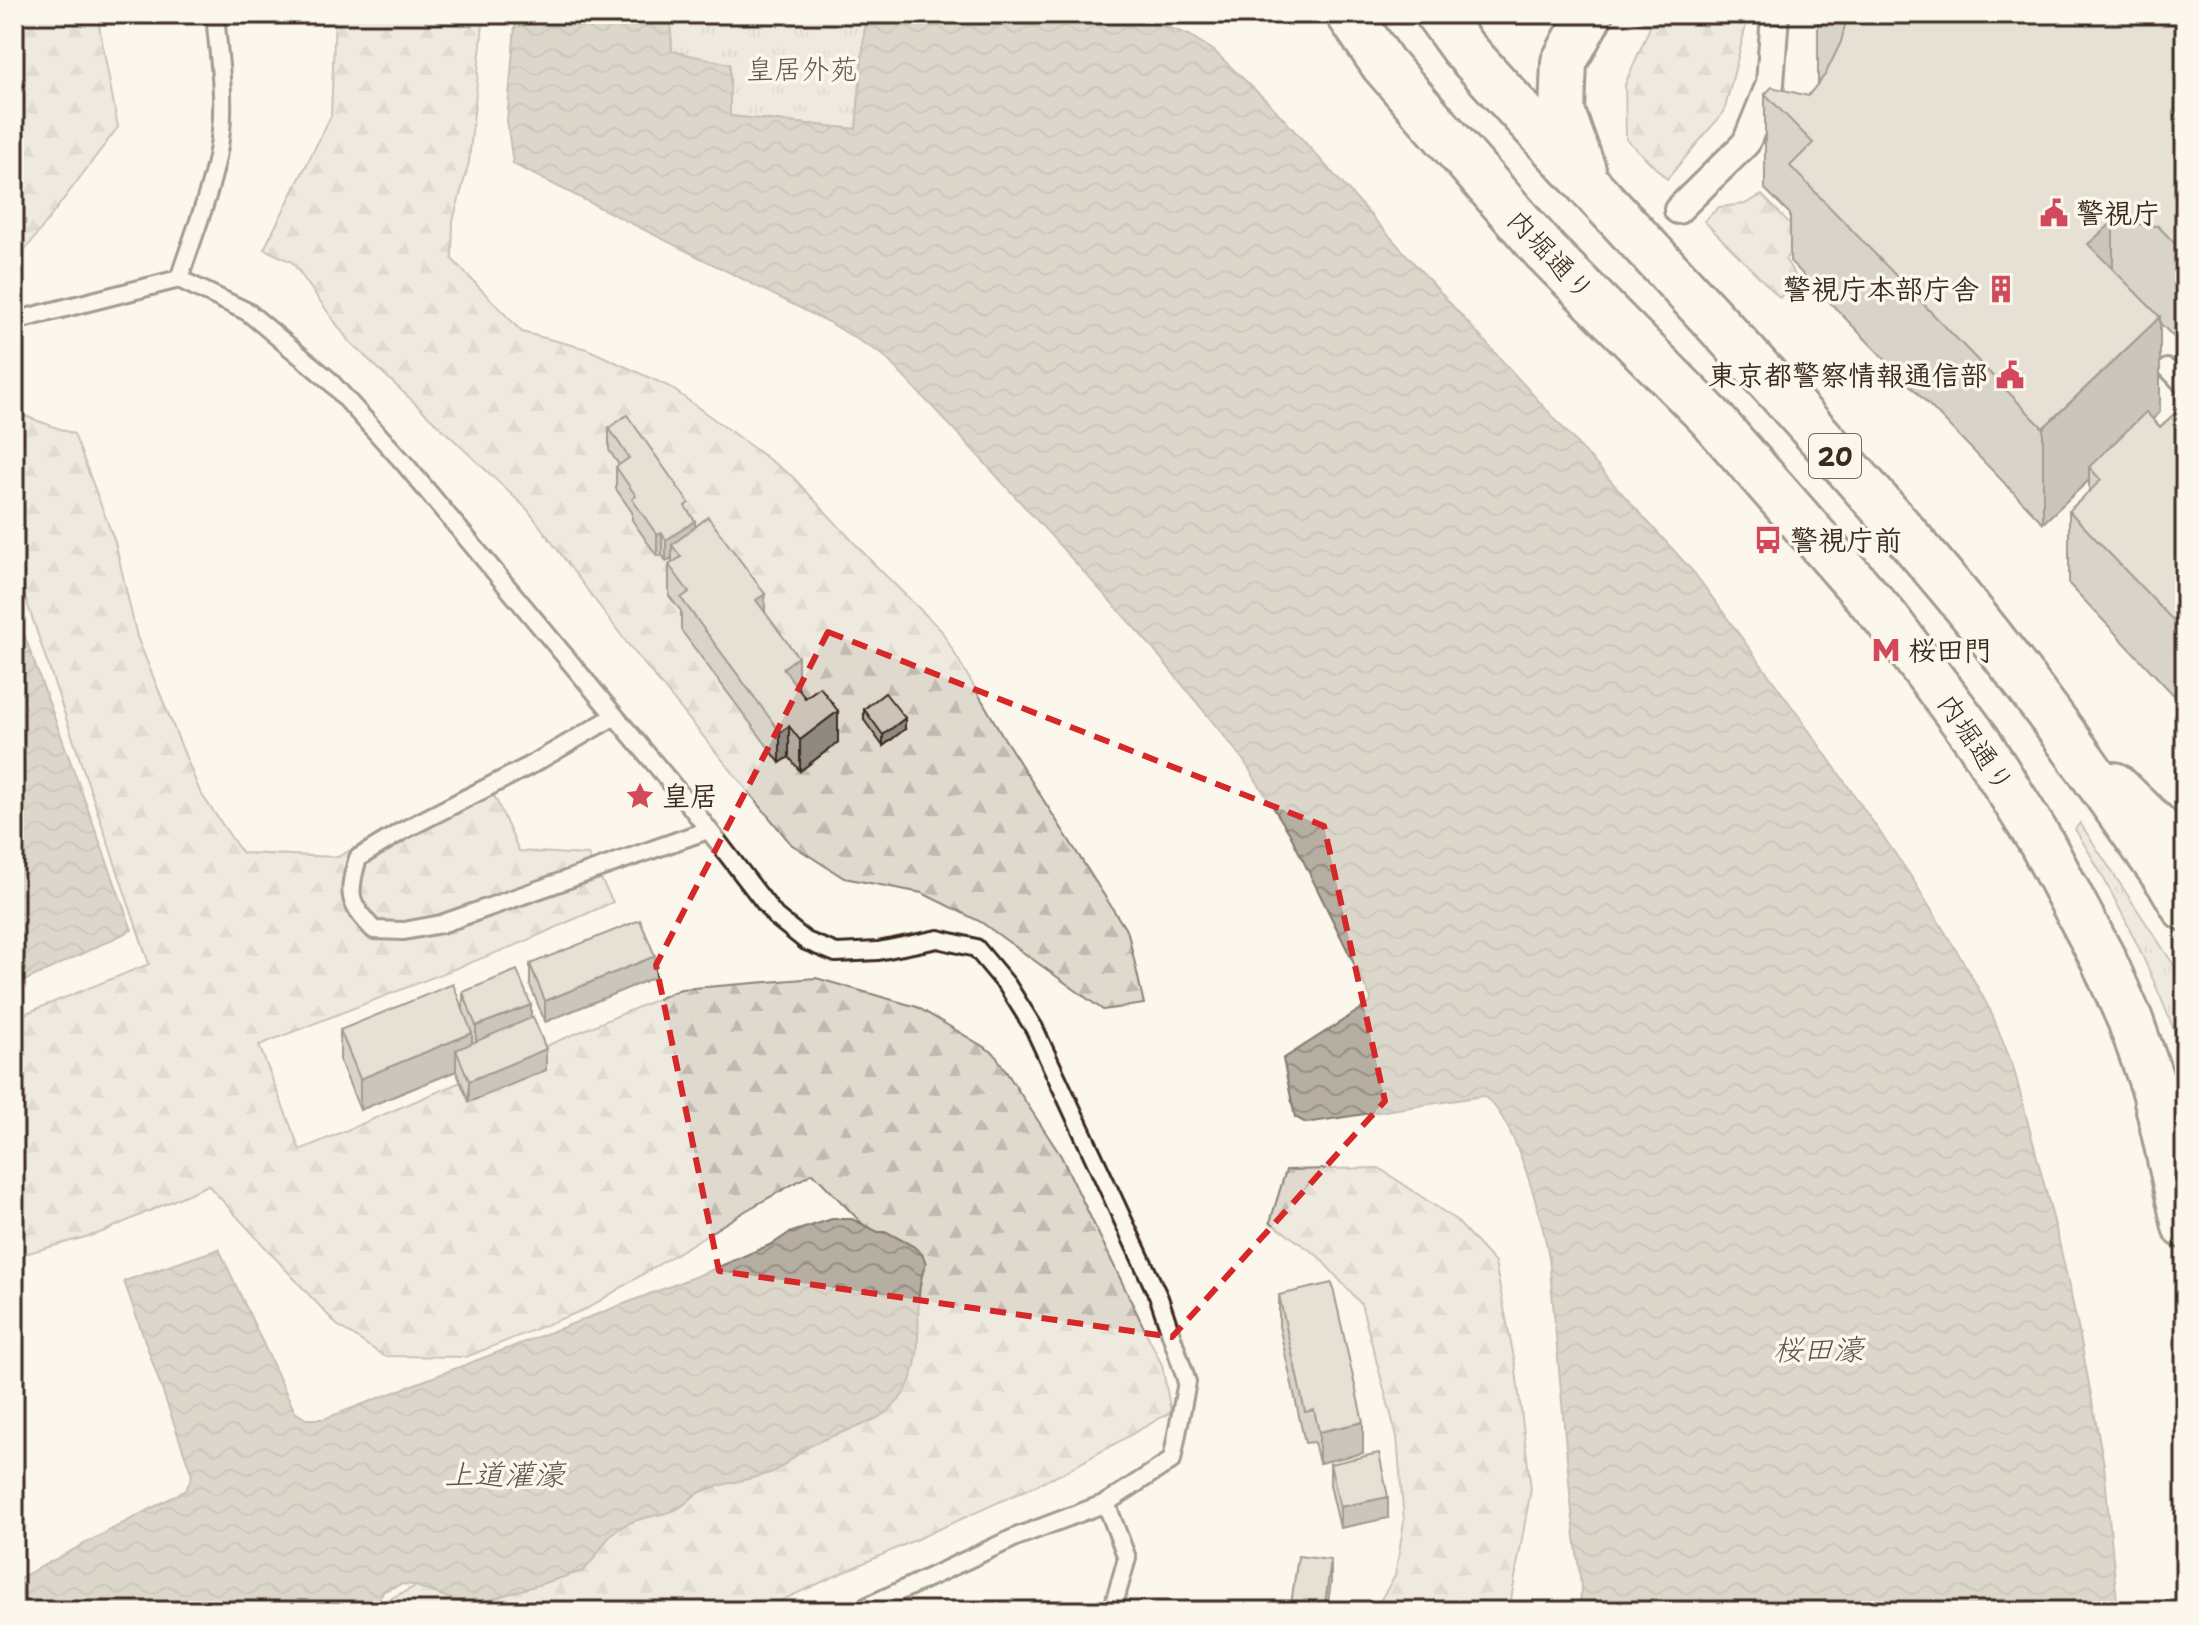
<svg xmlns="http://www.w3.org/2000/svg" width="2199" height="1625" font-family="'Shantell Sans','Klee One',sans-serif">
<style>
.grass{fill:url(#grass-tufts);stroke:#8d8276;stroke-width:2}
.forest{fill:url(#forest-firs);stroke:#8d8276;stroke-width:2}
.water{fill:url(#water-waves);stroke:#85796d;stroke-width:2}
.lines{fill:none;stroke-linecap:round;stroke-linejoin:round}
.service-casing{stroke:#3b2a1e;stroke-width:22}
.pedestrian-casing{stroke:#3b2a1e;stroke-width:32}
.secondary-casing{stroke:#3b2a1e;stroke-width:50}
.trunk-casing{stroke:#3b2a1e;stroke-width:50}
.service{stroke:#fbf7ec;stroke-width:16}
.pedestrian{stroke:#fbf7ec;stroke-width:26}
.secondary{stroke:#fbf7ec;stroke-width:44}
.trunk{stroke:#fbf7ec;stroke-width:44}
.wall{fill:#afa99f;stroke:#3b2a1e;stroke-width:2}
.shaded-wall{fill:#8f8982;stroke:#3b2a1e;stroke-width:2}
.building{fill:#ccc4b9;stroke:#3b2a1e;stroke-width:2}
.marked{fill:none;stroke:#d62828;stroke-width:6;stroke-dasharray:16 10;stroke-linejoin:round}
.labels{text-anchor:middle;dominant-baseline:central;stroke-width:7;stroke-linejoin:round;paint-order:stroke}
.shield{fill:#fbf7ec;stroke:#75685c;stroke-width:2}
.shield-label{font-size:26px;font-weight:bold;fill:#3b2a1e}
.park-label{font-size:28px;fill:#64564a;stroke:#fbf7ec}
.poi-label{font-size:28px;font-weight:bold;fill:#3b2a1e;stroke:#fbf7ec;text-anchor:start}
.street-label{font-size:28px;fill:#3b2a1e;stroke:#fbf7ec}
.water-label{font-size:30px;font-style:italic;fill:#605246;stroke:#fbf7ec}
</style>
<defs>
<pattern id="grass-tufts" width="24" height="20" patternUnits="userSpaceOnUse" patternTransform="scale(2)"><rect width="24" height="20" fill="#dfd9ce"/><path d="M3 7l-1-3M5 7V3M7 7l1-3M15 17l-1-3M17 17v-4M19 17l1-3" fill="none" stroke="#c0bab0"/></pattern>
<pattern id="forest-firs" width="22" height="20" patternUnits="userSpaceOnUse" patternTransform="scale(2)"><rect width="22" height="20" fill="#dfd9ce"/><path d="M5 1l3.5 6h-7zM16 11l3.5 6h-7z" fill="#c0bab0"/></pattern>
<pattern id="water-waves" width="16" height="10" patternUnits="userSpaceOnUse" patternTransform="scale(2)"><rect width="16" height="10" fill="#b6aea2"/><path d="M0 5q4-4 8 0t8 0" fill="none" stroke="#958e83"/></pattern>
</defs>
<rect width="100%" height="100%" fill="#fbf7ec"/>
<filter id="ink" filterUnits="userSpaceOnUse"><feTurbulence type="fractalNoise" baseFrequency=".0125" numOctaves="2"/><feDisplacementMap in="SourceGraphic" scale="16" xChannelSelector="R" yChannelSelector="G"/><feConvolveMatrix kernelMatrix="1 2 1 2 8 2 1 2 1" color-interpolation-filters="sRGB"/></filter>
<g filter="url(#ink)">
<!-- grass -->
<path class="grass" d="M670,14H866L856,129L730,116L672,51Z
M2080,823L2185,982V1059C2155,978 2120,902 2075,829Z"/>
<!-- forest -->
<path class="forest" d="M14,14H97L118,127L20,257L14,260Z
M335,14H484L469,162L453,221L452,259L522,332L587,349L670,387L793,477L874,564L941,630L1004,738L1128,933L1144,1004L1103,1010L981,922L922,893L844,878L791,844L627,643L527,509L348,340L292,262L264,249L331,116Z
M1666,14H1749L1724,112L1667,179L1626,139L1625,84L1650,27Z
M1762,195L1805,239L1785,259L1795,275L1780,298L1704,221L1719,207L1745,204Z
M14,412L74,434L115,542L137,637L200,792L242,853L338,857L463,788L495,797L519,851L588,855L613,902L521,943L259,1045L300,1150L681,989L816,978L917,1007L994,1053L1061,1156L1162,1365L1171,1412L1063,1473L758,1611H365L496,1547L885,1247L813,1173L747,1210L588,1308L466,1357L384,1356L337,1325L208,1185L100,1233L14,1257V1018L149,964L14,564Z
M1379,1168L1456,1220L1495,1263L1515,1363L1531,1489L1511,1600L1505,1611H1374L1395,1576L1404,1522L1397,1437L1361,1304L1318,1256L1270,1222L1286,1170Z"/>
<!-- water -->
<path class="water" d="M516,14H670L672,51L730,64V116L856,129L866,14H1132L1189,35L1213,50L1272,106L1695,574L1798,715L1910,875L1967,968L1990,1010L2013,1066L2058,1237L2080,1336L2104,1465L2118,1611H1580L1581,1587L1571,1503L1549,1258C1543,1221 1515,1115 1483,1096L1306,1123L1295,1117L1283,1059L1370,1003L1371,998L1290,834L1242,758L1151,646L963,439L883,355L830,323L513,164L507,121Z
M14,607L132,930L14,986Z
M832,1219H852L878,1232H887L913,1246L922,1254L926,1263C909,1304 930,1350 904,1393C883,1427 842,1428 810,1446C795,1453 785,1468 770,1473C746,1481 722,1482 699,1493C690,1497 684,1507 675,1510C657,1517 640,1516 623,1526C603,1537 599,1557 583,1571L470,1606L413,1585L401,1584L384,1591L371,1611H14V1581L186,1490L192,1475L124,1281L219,1249L295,1412L306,1419H324L707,1272L774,1243L789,1233Z"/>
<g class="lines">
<defs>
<path id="service" d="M179,279L248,312L329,380L404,463L615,716L691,807L775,916L806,941L836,953L878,951L938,939L976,948L1007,985L1034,1028L1159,1298L1187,1382L1172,1460L1106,1503L1016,1537L857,1611
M14,321L179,279C195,230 216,181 221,131C225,92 218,52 215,14
M2167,368L2185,387
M615,716L531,765L402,831L358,858C347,894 348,903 374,930L404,931L441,924L708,830
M1106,1503L1127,1558L1112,1611"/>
<path id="pedestrian" d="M1678,210L1746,143L1770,84L1775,14"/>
<path id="secondary" d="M2114,785L2185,854"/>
<path id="trunk" d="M1349,14L1383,64L1545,251L1709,416L1886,618L1978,741L2041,842L2103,959L2130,1020L2155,1091L2185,1226
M1438,14L1462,47C1626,229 1799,405 1956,594C2033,687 2102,788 2172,886L2185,908
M1583,170L1562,112L1564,62L1590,14"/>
</defs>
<!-- service casing -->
<use href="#service" class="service-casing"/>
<!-- pedestrian casing -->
<use href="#pedestrian" class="pedestrian-casing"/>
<!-- secondary casing -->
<use href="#secondary" class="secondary-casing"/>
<!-- trunk casing -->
<use href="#trunk" class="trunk-casing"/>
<!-- service -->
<use href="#service" class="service"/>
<!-- pedestrian -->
<use href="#pedestrian" class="pedestrian"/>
<!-- secondary -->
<use href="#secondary" class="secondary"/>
<!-- trunk -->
<use href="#trunk" class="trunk"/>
</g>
<!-- wall -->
<path class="wall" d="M1818,14H2126L2185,20V349L2160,323V412L2153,419L2160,427L2185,404V707L2069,584V511L2089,492V480L2043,523L1790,261V214L1765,189V94L1808,96L1818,84Z
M609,428L689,512L695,527L765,612L798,688L838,742L800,771L789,757L780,763L681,630V611L669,596V565L672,564V558L666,561L662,555L657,556L632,520V512L616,489V467L619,465L609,450Z
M864,709L905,729L883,746L864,720Z
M530,964L655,977L545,1022L530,985Z
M463,992L531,1018L546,1070L469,1102L456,1071L360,1110L340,1061V1030L463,1010Z
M1279,1295L1363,1453L1319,1463L1314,1442L1305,1443L1279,1326Z
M1330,1464L1388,1518L1340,1528L1330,1485Z"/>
<!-- shaded-wall -->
<path class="shaded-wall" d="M2113,222V317L2088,244Z
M2160,317V412L2107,463L2089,467V480L2043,523V428Z
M695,521V542L672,545V558L666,561V540Z
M662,533V555L657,556V535Z
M765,594V625L756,600Z
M798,657V688L783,668Z
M838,711V742L800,771V740Z
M905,718V729L883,746V735Z
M789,726V757L780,763V732Z
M655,956V977L545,1022V1001Z
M531,1005V1026L476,1047V1026Z
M472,1033V1064L456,1050V1071L360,1110V1079Z
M546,1049V1070L469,1102V1081Z
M1363,1422V1453L1319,1463V1432Z
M1388,1497V1518L1340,1528V1507Z
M1331,1560V1582L1327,1611H1324Z"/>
<!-- building -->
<path class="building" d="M1843,14H2126L2185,20V254L2158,226L2113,222L2088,244L2160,317L2043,428L1790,166L1813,143L1765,94L1772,87L1808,96L1825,75L1841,42L1847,17Z
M2185,404V633L2069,511L2101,480L2089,467L2146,412L2160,427Z
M627,415L689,503L685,506L695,521L666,540L662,533L657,535L632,499L636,496L616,467L629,458L609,428Z
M708,517L765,594L756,600L798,657L783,668L805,698L820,687L838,711L800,740L789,726L780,732L681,598L689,592L669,565L681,557L672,545Z
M885,693L905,718L883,735L864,709Z
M640,920L655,956L545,1001L530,964Z
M517,970L531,1005L476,1026L463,992Z
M453,984L472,1033L360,1079L340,1030Z
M533,1017L546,1049L469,1081L456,1050Z
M1332,1283L1363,1422L1319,1432L1314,1410L1305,1412L1279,1295Z
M1379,1453L1388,1497L1340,1507L1330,1464Z
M1298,1556L1331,1560L1324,1611H1290Z
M1020,1603L1024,1611H1002Z"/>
</g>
<!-- marked area -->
<path d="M0 0H2199V1625H0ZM828,632L1324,826L1385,1101L1172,1337L719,1271L656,965Z" fill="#fbf7ec" fill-opacity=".55" fill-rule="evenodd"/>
<path class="marked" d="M828,632L1324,826L1385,1101L1172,1337L719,1271L656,965Z"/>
<!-- icons -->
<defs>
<symbol id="civic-bare" viewBox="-9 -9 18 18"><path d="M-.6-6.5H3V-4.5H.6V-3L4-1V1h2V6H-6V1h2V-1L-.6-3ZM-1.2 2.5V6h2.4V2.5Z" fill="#d1495b" stroke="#fbf7ec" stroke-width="2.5" paint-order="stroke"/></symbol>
<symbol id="building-bare" viewBox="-9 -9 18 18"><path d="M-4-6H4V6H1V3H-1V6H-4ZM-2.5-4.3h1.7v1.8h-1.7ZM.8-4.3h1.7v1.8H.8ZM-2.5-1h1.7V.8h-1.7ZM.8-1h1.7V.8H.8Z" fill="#d1495b" stroke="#fbf7ec" stroke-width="2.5" paint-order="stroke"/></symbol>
<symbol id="bus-bare" viewBox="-9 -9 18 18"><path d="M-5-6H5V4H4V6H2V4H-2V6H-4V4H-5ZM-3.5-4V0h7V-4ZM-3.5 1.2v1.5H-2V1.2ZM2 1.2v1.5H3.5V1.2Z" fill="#d1495b" stroke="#fbf7ec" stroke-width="2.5" paint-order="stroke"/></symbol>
<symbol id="metro-bare" viewBox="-9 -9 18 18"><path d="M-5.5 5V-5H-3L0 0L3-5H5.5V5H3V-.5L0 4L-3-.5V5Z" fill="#d1495b" stroke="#fbf7ec" stroke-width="2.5" paint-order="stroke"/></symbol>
<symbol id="sight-bare" viewBox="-9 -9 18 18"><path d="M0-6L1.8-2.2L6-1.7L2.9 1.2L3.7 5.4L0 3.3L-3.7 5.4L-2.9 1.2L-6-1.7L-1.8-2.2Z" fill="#d1495b" stroke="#fbf7ec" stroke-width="2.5" paint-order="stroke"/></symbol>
</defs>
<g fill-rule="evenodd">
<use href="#civic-bare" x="2034" y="193" width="40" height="40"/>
<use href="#building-bare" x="1981" y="269" width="40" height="40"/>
<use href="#civic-bare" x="1990" y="355" width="40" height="40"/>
<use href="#bus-bare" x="1748" y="520" width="40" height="40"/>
<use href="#metro-bare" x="1866" y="630" width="40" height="40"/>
<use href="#sight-bare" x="620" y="776" width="40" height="40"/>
</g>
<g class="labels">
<!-- shield labels -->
<rect class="shield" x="1809" y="434" width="52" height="44" rx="6"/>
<g class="shield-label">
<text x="1835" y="456">20</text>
</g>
<!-- park labels -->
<g class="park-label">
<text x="802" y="69">皇居外苑</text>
</g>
<!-- poi labels -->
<g class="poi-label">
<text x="2076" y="213">警視庁</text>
<text x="1979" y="289" text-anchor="end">警視庁本部庁舎</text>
<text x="1988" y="375" text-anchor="end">東京都警察情報通信部</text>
<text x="1790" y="540">警視庁前</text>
<text x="1908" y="650">桜田門</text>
<text x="662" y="796">皇居</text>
</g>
<!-- street labels -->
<g class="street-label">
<text transform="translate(1551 255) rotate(47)">内堀通り</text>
<text transform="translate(1976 743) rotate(56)">内堀通り</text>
</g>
<!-- water labels -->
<g class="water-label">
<text x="1818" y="1349">桜田濠</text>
<text x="504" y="1474">上道灌濠</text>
</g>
</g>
<!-- margin -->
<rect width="2199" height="1625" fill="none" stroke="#fbf7ec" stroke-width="48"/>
<rect x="24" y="24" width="2151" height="1577" fill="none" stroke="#3b2a1e" stroke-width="3" filter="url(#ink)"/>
</svg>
